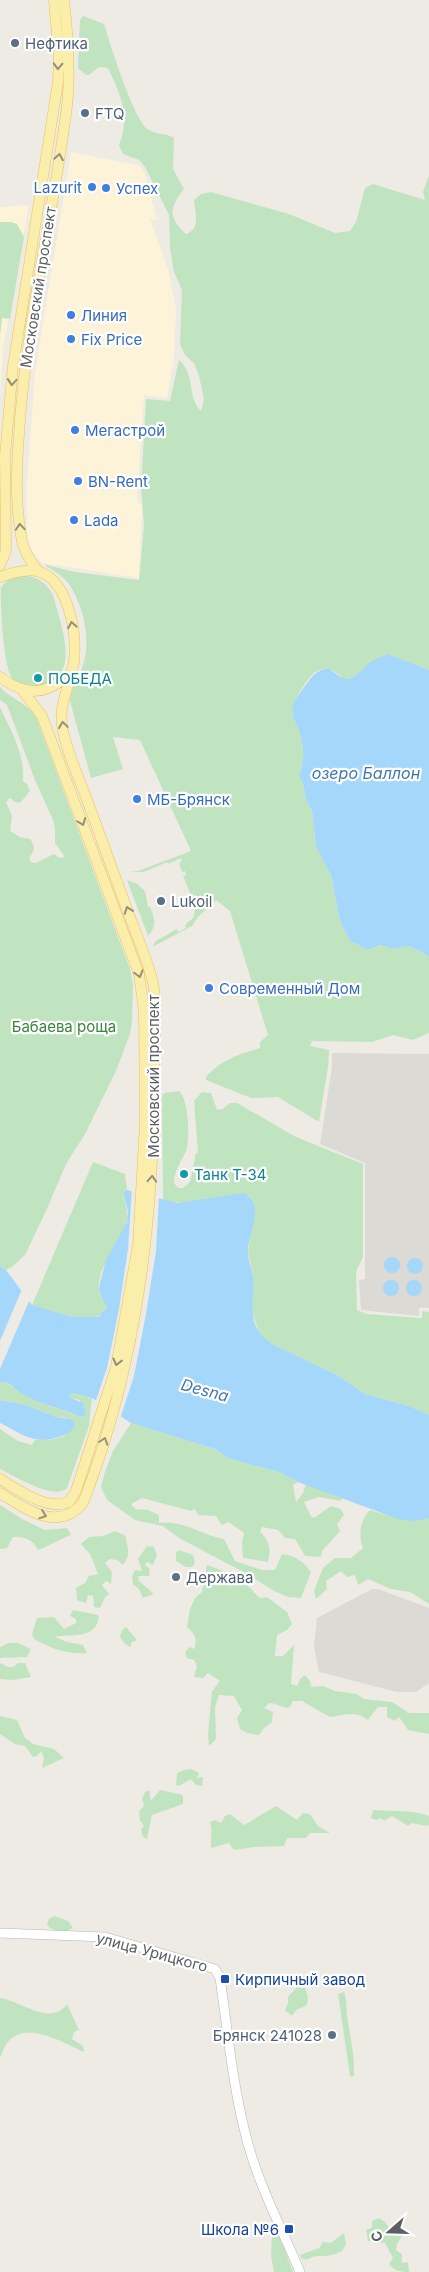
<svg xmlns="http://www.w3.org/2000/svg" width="429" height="2272" font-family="Inter,sans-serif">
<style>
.commercial{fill:#fcf3d9}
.industrial{fill:#dcdad5}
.green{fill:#c1e4c0}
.water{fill:#a5d7fb}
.pier{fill:#edebe3}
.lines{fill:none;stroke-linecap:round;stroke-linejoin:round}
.secondary-casing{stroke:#b2b6ba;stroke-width:10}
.primary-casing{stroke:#ebc15e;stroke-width:11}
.secondary{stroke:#fff;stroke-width:9}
.primary{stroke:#fbedaa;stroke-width:10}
.oneway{stroke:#93917c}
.service-dot{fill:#5c6f8a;stroke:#fff;stroke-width:2}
.shop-dot{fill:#3f7fe0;stroke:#fff;stroke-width:2}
.culture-dot{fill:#0f9aa8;stroke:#fff;stroke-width:2}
.transit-dot{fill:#1a4fb4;stroke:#fff;stroke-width:2}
.labels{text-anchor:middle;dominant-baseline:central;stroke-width:4.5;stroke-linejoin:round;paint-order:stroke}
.service-label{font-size:15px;fill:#4e5e75;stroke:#fff;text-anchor:start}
.shop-label{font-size:15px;fill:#366cbe;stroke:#fff;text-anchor:start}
.street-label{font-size:15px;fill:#5b5f63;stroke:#fff}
.culture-label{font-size:15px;fill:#0d838f;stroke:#fff;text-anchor:start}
.park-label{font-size:15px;fill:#39853b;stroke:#fff}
.transit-label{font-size:15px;fill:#164399;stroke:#fff;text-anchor:start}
.water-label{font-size:16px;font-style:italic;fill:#4378ad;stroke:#fff}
</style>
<rect width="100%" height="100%" fill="#edebe3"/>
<!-- commercial -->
<path class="commercial" d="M71,152L140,166L145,173L157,220L150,219L168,269L176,309L174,357L167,398L144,395L137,502L142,505L139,578L42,563L31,550L27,536V482L35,372Z
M29,205L3,348L0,398V207Z"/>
<!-- industrial -->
<path class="industrial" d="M332,1053L429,1054V1308H419V1316L361,1310L359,1280L365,1279V1163L320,1144L332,1067Z
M372,1589H378L429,1608V1683L416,1692H397L319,1672L314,1647L317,1618Z"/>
<!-- green -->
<path class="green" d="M83,16L104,24C110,43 134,122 149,130C157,135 167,133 174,138L173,169L184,189C170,208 167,216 186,234C201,229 195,213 194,200L201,194L211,192L289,214L335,233L350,231L356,222L365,188L373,184L425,200L423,192L429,175V670L388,654L373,661L353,678L345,679L329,668C323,669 318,670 314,673C307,679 291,703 292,713C293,719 297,725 299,731C304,747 305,761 299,777L303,783L306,800L312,811L316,847L331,875L340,921L350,941L368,950L381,945L394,949L408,946L420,951L429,957V1033L413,1040L393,1035L372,1042L312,1041L310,1046L329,1050L328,1067L319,1122L278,1097L251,1098L206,1080V1077C222,1059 238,1055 260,1048V1042L268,1035L230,911L216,900L198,917L192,926L152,947L156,941L177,929L178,932L186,928L185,925L194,917L195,905L183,876L186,875L185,871L182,872L179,863L182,861L181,858L168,864L167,862L144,872H128L138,871L191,851L140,740L113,737L123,769L91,778L70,701C71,685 79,679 83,665C91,642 84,609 72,589C67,579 55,571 46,566V565L75,572L139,580L144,525L141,488L146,399L170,401L179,360C196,374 187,399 201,411L204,399L199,376L194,363L185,355L180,344L182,290L174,272L170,248L169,215L145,167L139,160L123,154L119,145C131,117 120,93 108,68L99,67L89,75H86L78,68L80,20Z
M0,222H11L17,224L24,237L10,319L2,318L0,336Z
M23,575C38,577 46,582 53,595C59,619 78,665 53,681C49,684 44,688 40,688C30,688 19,686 12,678C3,666 0,601 1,588C5,579 15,577 23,575Z
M0,687C11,699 27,703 36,717L130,969L133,985L132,1021L130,1034L116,1071L85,1134L66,1164L46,1211L25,1255L12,1267L6,1270L0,1266V707C11,731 25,754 23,781L27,784L30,791L20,803L15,802L10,798L6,802L12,816L10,831L20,837L30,839C36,847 35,850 29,858L31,862L36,863L54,854L59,858L65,857L55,843V827L53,820L35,780L7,705L0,700Z
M127,880L136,883L145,891L148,907H150C155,918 157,926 148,936Z
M179,1091C189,1099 190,1139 186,1151C181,1162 174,1171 174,1183L178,1188H183L190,1182L196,1153H198L194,1101L202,1092L211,1093L217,1110L223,1109L230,1103H237L296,1137L363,1164V1257L356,1272L357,1310L366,1314L422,1318V1311L429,1312V1415L409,1406L365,1394L337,1375L274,1345L266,1340L259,1332L252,1311L253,1273L248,1253L251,1230L244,1193C224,1198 181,1207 163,1200L162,1096L164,1093Z
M93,1162L125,1174L127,1190L123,1193C124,1202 129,1210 127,1220C122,1243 97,1264 99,1290C100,1296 105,1302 107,1308C94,1330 50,1312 32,1305Z
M3,1381L37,1401L81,1417L85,1415L84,1407L79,1400L71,1398L68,1394L74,1393L92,1398L89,1426L67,1488C54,1501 15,1476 0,1469V1429L18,1441L32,1445L35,1440H50L65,1436L66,1418L56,1417L26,1405L0,1400V1382Z
M131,1423L215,1449L230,1459L279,1472L298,1482L293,1485L296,1502L303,1493L306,1483L342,1497L341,1501L319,1497L304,1502L311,1516L314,1518L331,1506L341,1509L344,1515L337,1524L340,1531L322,1551L321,1557L305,1556L295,1539L285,1538L278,1530L262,1527L260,1532C270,1541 271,1549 268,1562L243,1558L242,1543L244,1533L229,1522L222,1525L216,1516L198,1515L195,1509L191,1511L142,1498L131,1504L135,1509L148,1510L159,1515V1523C183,1520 202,1535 224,1539L235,1561L262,1570H275L282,1554C295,1555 304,1562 311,1572L301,1598L288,1597L274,1591L249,1575L179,1538L163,1526L135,1520L107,1500L101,1487L105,1472L113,1451Z
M0,1505L22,1519L45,1530L67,1528L71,1535C59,1539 50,1546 38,1550C32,1539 26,1537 13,1537L7,1548L0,1549Z
M370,1510C391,1516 407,1522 429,1518V1604L410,1592L391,1589L368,1579L358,1585L355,1575L347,1577L341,1571L326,1581L327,1589L316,1599L314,1591L323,1568L335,1558H351L363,1548C358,1535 360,1520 370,1510Z
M115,1531L126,1536C126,1549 133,1551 123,1565L117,1560L110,1559L105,1563L112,1572L111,1584L106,1581L102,1585L109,1594L105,1597L100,1608L94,1607L93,1596L88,1595L86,1603L77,1600L76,1588L85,1583L89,1576L98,1574L90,1554L81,1544L89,1537L103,1536Z
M147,1546L154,1547L157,1555L153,1565L147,1562L145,1565L150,1569L149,1576H138L139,1581L154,1594L143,1598L139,1589L133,1584L132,1577L135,1570L142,1571L138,1559Z
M179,1550L193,1555L195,1563L192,1567H186L176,1561V1553Z
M207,1565C218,1569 241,1578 249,1587C254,1591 254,1594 260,1598L267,1597L287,1612L292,1624L287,1630L277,1635L275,1656H283L294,1645L291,1684L297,1686L300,1679L305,1675L310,1681L311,1687L323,1686L335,1691L357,1694L364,1699L392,1702L409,1713H429V1734L408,1730L399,1717L395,1721L387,1717V1707H378L368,1720C355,1710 345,1715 330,1717L302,1701H293L289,1708C281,1708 277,1703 269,1703L264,1708L273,1712L272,1722L264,1728L259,1735L247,1733L240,1729L237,1718L242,1710L234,1696L219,1695L215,1707L216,1739L209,1746L208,1734L212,1691L220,1681L208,1673L203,1678L194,1677L197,1666L194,1660L187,1658L185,1652L190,1647L194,1649C198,1639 195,1634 187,1627L190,1609L195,1598L202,1592Z
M73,1610L98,1615L99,1616C96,1641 70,1633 55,1637L67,1642L83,1645L87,1653C70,1655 49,1648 34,1639L32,1634L37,1618L54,1617L64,1629L76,1623V1619L70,1616Z
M126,1627L137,1640L131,1643V1647L125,1644L120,1637L122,1630Z
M9,1643H18L31,1649L27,1657L0,1658V1647Z
M0,1663C8,1666 11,1671 18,1663H25L31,1677L12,1680L0,1679Z
M0,1716L17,1720L25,1738L33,1744L54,1749L64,1758L42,1768L44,1758L41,1751L37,1756L33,1757L25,1746L15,1744L0,1734Z
M191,1769L199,1773L197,1778L203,1777L202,1786L196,1785L191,1779L179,1786L176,1785L177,1773L184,1770Z
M149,1790L151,1801L160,1790L183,1795V1804L152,1815L147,1839L143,1837L141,1830L144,1826L140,1821L139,1811L144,1806L142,1798L145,1792Z
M276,1806L297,1820L303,1813L310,1814L318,1826L330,1833H310L306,1838H287L284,1846L254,1847L234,1850L229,1843L211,1848C210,1839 213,1831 210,1822L215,1820L221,1823L225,1816L230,1814L244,1825Z
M373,1810C392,1812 411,1809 429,1816V1825L426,1826L412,1823L408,1826L392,1816L384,1821L381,1818L376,1820L371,1818Z
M54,1916L68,1921L73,1928C64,1933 55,1933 47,1925L49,1919Z
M297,1987L305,1988L308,1997L307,2005L296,2010L292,2016L285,2010L288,2003V1997Z
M344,1992C347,2001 346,2007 347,2016C350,2036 355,2055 354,2076L352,2077L350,2076L338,1994Z
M0,1998C21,2001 51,2027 67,2004L79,2030L74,2032L72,2039L83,2046L84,2052C64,2043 25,2019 7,2043C4,2047 2,2053 0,2058Z
M379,2218L385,2222L394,2234L401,2231L402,2236L397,2244L396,2250L402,2254V2263L408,2262L409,2272C401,2272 394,2271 389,2264L393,2258L385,2243L368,2241L366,2230L372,2228V2221Z
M344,2233L346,2244L342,2251C333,2256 327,2256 318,2256C311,2256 309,2261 302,2259L300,2255L319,2248L323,2242L331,2243Z
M275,2234L280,2237L293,2272H274L271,2256L272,2235Z"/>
<!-- water -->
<path class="water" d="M388,654L429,670V957L420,951L408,946L394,949L380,945L368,950L350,941L340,921L331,875L316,847L312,811L306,800L303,783L299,777C305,761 304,747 299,731C296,723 290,714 293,705C295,698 301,692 305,686C312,676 316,670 329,668C352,689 354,675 372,661C377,658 383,656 388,654Z
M127,1190L177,1203L244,1193C267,1207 247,1233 248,1253C248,1261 252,1268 253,1276C255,1304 244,1327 274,1345L337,1375L365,1394L409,1406L429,1415V1518L415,1521L398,1519L298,1482L279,1472L230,1459L215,1449L131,1423L92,1398L74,1393L69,1394L71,1398L83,1403L86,1415L81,1417C62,1408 41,1405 23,1394C15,1390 10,1381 0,1382V1266L6,1270L32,1305L72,1317H98L107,1308L99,1291L100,1283L106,1260L127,1222L128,1211L123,1193Z
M384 1265a8 8 0 1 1 16 0a8 8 0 1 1-16 0Z
M407 1266a8 8 0 1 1 16 0a8 8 0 1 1-16 0Z
M383 1288a8 8 0 1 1 16 0a8 8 0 1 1-16 0Z
M406 1288a8 8 0 1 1 16 0a8 8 0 1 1-16 0Z
M0,1400L26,1405L56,1417L73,1420L74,1427C69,1435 64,1435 55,1438C33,1445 19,1432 0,1423Z"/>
<!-- pier -->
<path class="pier" d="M132,1188L159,1196L156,1251L146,1314L134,1376L120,1419L95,1403L107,1368L119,1309L128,1249Z
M22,1289L30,1299L0,1369V1341Z"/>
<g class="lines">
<defs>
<path id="secondary" d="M0,1933L105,1937L215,1969L220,1978C228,2033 233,2090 248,2144C261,2190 282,2229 300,2272"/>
<path id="primary" d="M0,565L6,551L5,456L13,366L58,82L59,58L54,0
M38,571C31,562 24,552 22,541C14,502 17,460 20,420C28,314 54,211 67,106C71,71 68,35 64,0
M0,577C11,573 28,568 40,572C69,582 77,634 74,661C71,683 59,702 62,725C65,748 78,776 86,797C100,836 114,874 128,912C136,934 146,956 152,979C158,998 154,1042 154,1065C155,1215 138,1362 83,1503C58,1533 26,1509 0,1493
M0,677C26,697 46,695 70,674
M0,1479C19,1490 46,1511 69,1502L76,1491L116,1367L138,1245L145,1123L144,1011L139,974L42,716L22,690"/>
</defs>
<!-- secondary casing -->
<use href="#secondary" class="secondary-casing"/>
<!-- primary casing -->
<use href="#primary" class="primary-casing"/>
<!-- secondary -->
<use href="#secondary" class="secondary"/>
<!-- primary -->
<use href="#primary" class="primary"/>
</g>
<!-- one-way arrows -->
<defs><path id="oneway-chevron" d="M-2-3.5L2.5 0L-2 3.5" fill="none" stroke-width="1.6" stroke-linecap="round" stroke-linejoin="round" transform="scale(1.25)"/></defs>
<g class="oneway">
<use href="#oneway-chevron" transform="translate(58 66) rotate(92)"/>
<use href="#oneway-chevron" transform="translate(59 157) rotate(-80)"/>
<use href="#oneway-chevron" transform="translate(12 382) rotate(95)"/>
<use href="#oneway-chevron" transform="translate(20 527) rotate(-94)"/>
<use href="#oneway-chevron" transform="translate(72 625) rotate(-100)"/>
<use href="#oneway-chevron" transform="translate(63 725) rotate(-98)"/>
<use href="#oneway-chevron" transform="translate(82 822) rotate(69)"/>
<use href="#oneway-chevron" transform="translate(128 910) rotate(-110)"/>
<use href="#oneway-chevron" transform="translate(139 974) rotate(74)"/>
<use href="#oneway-chevron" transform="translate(152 1179) rotate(-86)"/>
<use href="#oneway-chevron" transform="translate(117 1362) rotate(104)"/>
<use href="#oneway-chevron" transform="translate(104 1441) rotate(-72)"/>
<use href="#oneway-chevron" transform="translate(43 1515) rotate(19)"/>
</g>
<!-- markers -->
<g class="service-dot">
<circle cx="15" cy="43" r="5"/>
<circle cx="85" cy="113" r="5"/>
<circle cx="161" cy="901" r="5"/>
<circle cx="176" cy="1577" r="5"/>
<circle cx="332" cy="2035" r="5"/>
</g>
<g class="shop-dot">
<circle cx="92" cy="187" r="5"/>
<circle cx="106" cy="188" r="5"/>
<circle cx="71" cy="315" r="5"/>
<circle cx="71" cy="339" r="5"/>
<circle cx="75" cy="430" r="5"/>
<circle cx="78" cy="481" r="5"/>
<circle cx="74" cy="520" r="5"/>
<circle cx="137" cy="799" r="5"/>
<circle cx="209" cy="988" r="5"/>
</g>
<g class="culture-dot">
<circle cx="38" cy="678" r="5"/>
<circle cx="184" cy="1174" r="5"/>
</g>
<g class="transit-dot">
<rect x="220" y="1974" width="10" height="10" rx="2.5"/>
<rect x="284" y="2224" width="10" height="10" rx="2.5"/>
</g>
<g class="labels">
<!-- service labels -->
<g class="service-label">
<text x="25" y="43">Нефтика</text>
<text x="95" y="113">FTQ</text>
<text x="171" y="901">Lukoil</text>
<text x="186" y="1577">Держава</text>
<text x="322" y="2035" text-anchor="end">Брянск 241028</text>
</g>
<!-- shop labels -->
<g class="shop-label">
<text x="82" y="187" text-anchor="end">Lazurit</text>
<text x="116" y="188">Успех</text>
<text x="81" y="315">Линия</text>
<text x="81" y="339">Fix Price</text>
<text x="85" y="430">Мегастрой</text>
<text x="88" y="481">BN-Rent</text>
<text x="84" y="520">Lada</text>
<text x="147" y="799">МБ-Брянск</text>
<text x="219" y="988">Современный Дом</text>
</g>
<!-- street labels -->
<g class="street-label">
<text transform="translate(38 287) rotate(-81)">Московский проспект</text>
<text transform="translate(153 1076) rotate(-90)">Московский проспект</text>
<text transform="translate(152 1952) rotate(15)">улица Урицкого</text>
</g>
<!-- culture labels -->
<g class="culture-label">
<text x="48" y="678">ПОБЕДА</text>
<text x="194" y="1174">Танк Т-34</text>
</g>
<!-- park labels -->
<g class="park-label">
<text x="64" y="1026">Бабаева роща</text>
</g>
<!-- transit labels -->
<g class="transit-label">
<text x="235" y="1979">Кирпичный завод</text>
<text x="279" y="2229" text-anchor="end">Школа №6</text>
</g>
<!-- water labels -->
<g class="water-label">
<text x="366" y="773">озеро Баллон</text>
<text transform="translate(205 1390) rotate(15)">Desna</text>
</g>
</g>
<!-- north arrow -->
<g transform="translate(389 2232) rotate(250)" stroke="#ffffff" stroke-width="4" paint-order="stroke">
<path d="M0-4L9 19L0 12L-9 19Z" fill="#5b5f63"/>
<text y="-8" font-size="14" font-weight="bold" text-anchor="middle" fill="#5b5f63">С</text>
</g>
</svg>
